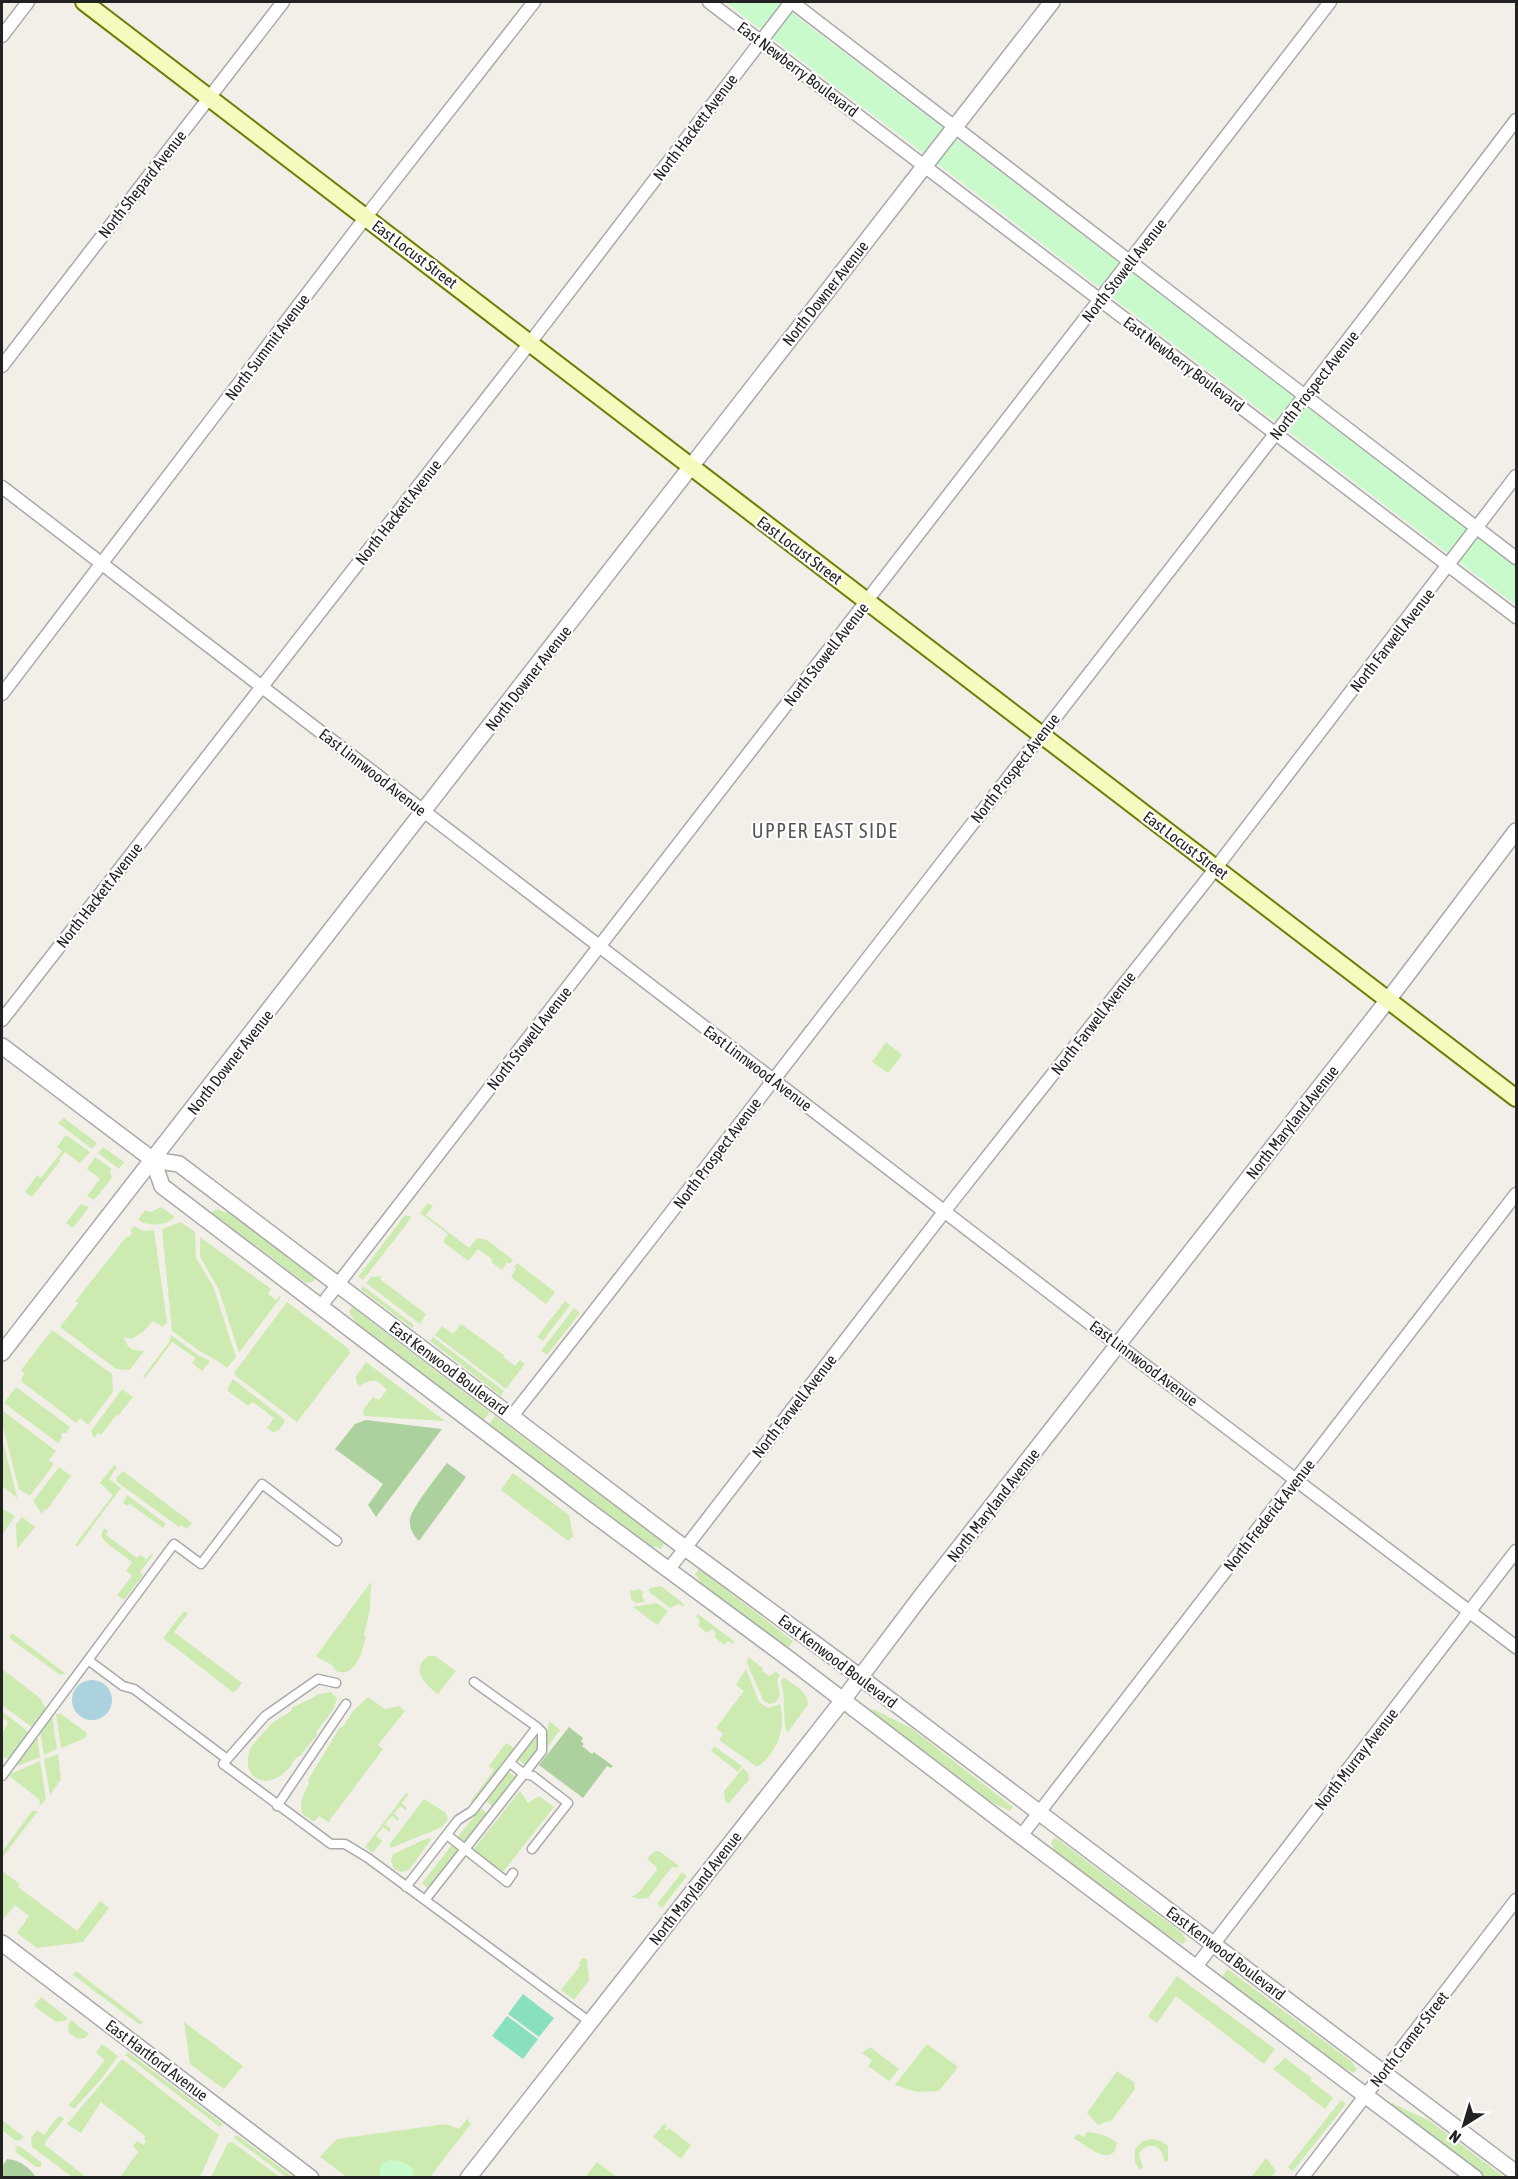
<svg xmlns="http://www.w3.org/2000/svg" width="1518" height="2179" font-family="'Asap Condensed',sans-serif">
<style>
.grass{fill:#cdebb0}
.forest{fill:#add19e}
.park{fill:#c8facc}
.pitch{fill:#88e0be}
.water{fill:#aad3df}
.lines{fill:none;stroke-linecap:round;stroke-linejoin:round}
.pedestrian-casing{stroke:#a9a9a9;stroke-width:11}
.minor-casing{stroke:#a9a9a9;stroke-width:15}
.tertiary-casing{stroke:#a9a9a9;stroke-width:18}
.secondary-casing{stroke:#707d05;stroke-width:20}
.pedestrian{stroke:#fff;stroke-width:8}
.minor{stroke:#fff;stroke-width:12}
.tertiary{stroke:#fff;stroke-width:15}
.secondary{stroke:#f7fabf;stroke-width:16}
.labels{text-anchor:middle;dominant-baseline:central;stroke-width:4.5;stroke-linejoin:round;paint-order:stroke}
.street-label{font-size:16px;fill:#222;stroke:#fff}
.quarter-label{font-size:20px;letter-spacing:1.5px;fill:#555;stroke:#fff}
</style>
<rect width="100%" height="100%" fill="#f2efe9"/>
<!-- grass -->
<path class="grass" d="M886,1042L902,1055L888,1073L872,1062Z
M64,1118L97,1143L92,1149L58,1123Z
M66,1135L90,1152L80,1163L65,1152L59,1160L60,1161L32,1197L25,1192L37,1175L41,1178L62,1151L57,1147Z
M103,1147L124,1162L119,1169L98,1153Z
M95,1157L112,1169L110,1171L112,1178L94,1200L87,1196L100,1179L87,1169Z
M428,1203L433,1206L426,1215L469,1248L477,1238L487,1240L513,1260L510,1264L507,1262L502,1270L491,1262L492,1259L478,1249L470,1259L467,1260L443,1242L448,1234L420,1213Z
M81,1204L89,1207L73,1228L66,1223Z
M161,1207L175,1217C165,1226 149,1227 138,1220L145,1210L151,1212Z
M216,1209L230,1214L316,1278L311,1283L304,1282L297,1277L212,1213Z
M405,1215L412,1217L363,1280L358,1277Z
M181,1222L195,1232L196,1258L213,1286L236,1357L227,1368L216,1360L201,1352L172,1331L162,1229Z
M134,1226L143,1231L154,1230L167,1322L163,1327L153,1321L143,1332L131,1339L124,1337C126,1348 133,1351 144,1351L130,1370L116,1369L60,1327L78,1304V1302H75L127,1236L129,1237L132,1233L130,1231Z
M200,1237L271,1289L268,1294L276,1300L280,1296L281,1297L239,1353L219,1290L200,1257Z
M517,1263L555,1292L546,1304L511,1277L516,1269L514,1267Z
M382,1276L380,1279L426,1314L420,1324L366,1283L371,1277Z
M363,1286L414,1325L412,1328L363,1291L361,1289Z
M565,1301L570,1305L543,1341L537,1337Z
M287,1302L349,1349L350,1353L297,1422L237,1377L234,1373Z
M352,1307L490,1412L484,1420L356,1323L349,1312Z
M574,1308L580,1313L547,1355L541,1351Z
M461,1324L504,1355L503,1357L515,1366L520,1360L525,1364L506,1389L435,1335L442,1326L453,1334Z
M52,1330L112,1374L113,1392L88,1425L80,1418L76,1423L21,1381L24,1373L21,1370Z
M171,1335L198,1355L210,1361L202,1371L192,1363L195,1359L194,1357L172,1342L145,1378L143,1377L169,1342Z
M433,1337L504,1391L501,1396L430,1341Z
M366,1362L445,1421L364,1416L363,1410L373,1397L379,1400L387,1390C374,1377 373,1380 359,1386L356,1382V1376Z
M233,1379L284,1419L285,1421L279,1430L273,1432L267,1428L274,1418L253,1402L248,1406L227,1390Z
M16,1387L70,1427L66,1433H61L62,1438L58,1443L4,1403Z
M122,1389L133,1397L118,1416L116,1415L101,1435L98,1433L94,1438L91,1431Z
M2,1410L56,1451L49,1460L54,1464L30,1496L19,1489L2,1423Z
M495,1416L664,1543L661,1549L652,1546L640,1539L489,1424Z
M2,1438L17,1497V1498L2,1486Z
M114,1465L117,1467L109,1479L121,1488L78,1546L75,1545L113,1495L100,1483Z
M59,1467L71,1476L46,1511L45,1508L42,1514L33,1501Z
M123,1471L192,1523L187,1529L181,1525L179,1527L117,1482L116,1478Z
M513,1473L569,1515L573,1536L568,1541L501,1490Z
M127,1495L166,1524L163,1528L130,1504L127,1506L123,1503Z
M2,1508L15,1516L2,1535Z
M22,1517L35,1527L17,1549L16,1525Z
M104,1528L108,1531L106,1535L137,1558L140,1555L146,1559L143,1563L152,1553L153,1555L140,1572L143,1575L124,1600L117,1595L132,1576L126,1571L132,1562L105,1542L101,1535Z
M699,1569L793,1641L789,1647L777,1642L704,1587L695,1574Z
M371,1582L370,1609L364,1635L366,1637C363,1648 357,1676 339,1672C335,1671 335,1669 333,1666C328,1662 321,1660 316,1656Z
M661,1586L684,1604L683,1607L679,1604L670,1608L648,1591L650,1588Z
M639,1589L643,1592L642,1596L645,1602L636,1603L631,1599L630,1591Z
M657,1603L668,1611L657,1625L633,1607Z
M184,1611L188,1614L174,1632L242,1683L234,1693L163,1638Z
M698,1614L734,1641L733,1644L728,1641L724,1645L714,1637L716,1633L712,1629L707,1633L698,1626L700,1620L696,1617Z
M12,1633L66,1674H59L9,1638Z
M428,1656H435L456,1671L438,1694C424,1684 410,1670 428,1656Z
M748,1657L763,1668L762,1671L770,1676L775,1671L780,1675L777,1681L780,1696L775,1703L769,1704L763,1700L747,1663Z
M2,1669L40,1698L47,1711L34,1729L2,1705Z
M746,1669L759,1702L768,1708L780,1704C787,1727 777,1754 757,1767L719,1740L723,1734L716,1728L744,1691L736,1685Z
M783,1677C794,1685 808,1691 808,1705L787,1733C782,1717 786,1698 781,1682Z
M331,1692L337,1698C334,1712 324,1721 317,1731L316,1736L300,1756L297,1757L292,1763V1765C281,1777 268,1787 253,1776L248,1768V1757L250,1749L255,1742L272,1723L291,1711L293,1707L315,1697L316,1695Z
M368,1697L385,1709L399,1706L405,1711L378,1745L383,1749L330,1820V1823L319,1816L314,1822L306,1816L305,1817C296,1804 304,1795 309,1783L308,1780L340,1727H343L353,1711Z
M873,1709L911,1728L1013,1807L1010,1811L971,1793L869,1713Z
M2,1711L30,1733L10,1759L2,1757V1735L8,1722L2,1717Z
M56,1714H61L87,1733L85,1738L61,1748Z
M52,1715L57,1749L44,1755L40,1731Z
M549,1721L560,1730L546,1749H545Z
M539,1732L538,1748L525,1765L518,1760Z
M37,1735L40,1757L18,1766L15,1764Z
M506,1743L516,1749L474,1803L470,1802L494,1770L489,1766Z
M714,1746L742,1766L738,1772L711,1751Z
M58,1754L61,1779L50,1795L44,1759Z
M40,1761L46,1799L41,1805L39,1804L40,1800L8,1775Z
M743,1768L748,1773L749,1780L728,1804L725,1800L724,1791Z
M509,1772L516,1777L493,1807L486,1801Z
M520,1791L528,1803L539,1796L554,1807L502,1873L473,1850Z
M406,1793L409,1794L402,1803L407,1808L406,1810L400,1806L394,1814L399,1818L398,1821L392,1816L385,1824L391,1829L389,1832L383,1827L376,1836L382,1841L373,1853L365,1847Z
M424,1799L446,1813L448,1819L442,1827L391,1848L389,1845Z
M481,1808L487,1813L464,1843L457,1838Z
M32,1811H38L2,1858V1852Z
M1055,1837L1182,1933L1186,1940L1183,1944L1145,1925L1059,1859L1051,1843Z
M428,1838L431,1839L430,1841L409,1870L402,1872L394,1869L391,1861L393,1854Z
M452,1845L458,1850L428,1889L422,1883Z
M655,1851H659L679,1866L677,1868L672,1867L648,1898L639,1899L632,1897L639,1892L657,1870L656,1867L647,1859Z
M2,1871L20,1884L18,1887L77,1931L100,1901L109,1908L83,1942L37,1948L17,1933L29,1916L15,1905L2,1921Z
M682,1872L687,1876L662,1908L657,1904Z
M582,1958L587,1959L589,1980L574,2000L561,1990L580,1966L579,1963Z
M1228,1969L1351,2061L1357,2069L1354,2073L1317,2055L1224,1980L1223,1975Z
M76,1971L143,2022L140,2025L73,1975Z
M1177,1976L1275,2049L1264,2064L1176,1996L1157,2023L1148,2016Z
M41,1997L68,2018L65,2021L56,2022L34,2006Z
M71,2020L89,2034L85,2038L78,2039L69,2033L68,2025Z
M184,2022L243,2066L224,2089L190,2064Z
M102,2044L118,2056L98,2083L74,2109L69,2105L105,2060L96,2053Z
M927,2044L958,2067L939,2091L917,2092L895,2085Z
M870,2047L899,2069L889,2081L868,2066L872,2060L862,2053Z
M128,2052L223,2124L220,2127L125,2055Z
M1285,2058L1312,2078L1310,2080L1333,2098L1325,2109L1273,2069Z
M122,2059L219,2135L200,2177H120L138,2152L133,2146L137,2141L144,2145L146,2141L144,2139L145,2136L101,2102L81,2133L67,2124Z
M1117,2071L1134,2082L1135,2089L1112,2120L1098,2125L1087,2113Z
M1341,2100L1346,2104L1293,2171L1288,2167Z
M1392,2103L1430,2121L1504,2177H1480L1390,2106Z
M61,2116L64,2119L45,2142V2145L86,2177H72L32,2147L31,2138L37,2130L44,2135L57,2118Z
M468,2118V2121L471,2124L430,2177H347L320,2157L337,2139L446,2124L459,2129Z
M2,2120L24,2137L20,2140L16,2141L2,2130Z
M664,2124L667,2126L665,2129L667,2131L669,2128L691,2145L681,2159L653,2137Z
M1087,2132C1095,2132 1112,2137 1117,2143C1113,2170 1087,2145 1073,2138L1078,2134L1084,2137Z
M237,2135L293,2177H286L234,2138Z
M1152,2139L1161,2141L1168,2146V2160L1167,2162L1164,2161C1163,2145 1147,2140 1139,2154L1143,2168L1140,2170L1135,2162V2150L1142,2141Z
M232,2142L280,2177H211L228,2143Z
M17,2146L21,2147L41,2162V2167H36L17,2153L15,2149Z
M1266,2158L1276,2171L1271,2177H1251Z
M597,2162L617,2177H585Z"/>
<!-- forest -->
<path class="forest" d="M366,1420L442,1429L376,1517L368,1505L383,1484L335,1449L355,1424Z
M447,1463L466,1477L419,1541C413,1535 409,1528 410,1519C412,1507 439,1474 447,1463Z
M569,1727L583,1738L581,1741L584,1744L582,1746L592,1754L594,1752L613,1766L611,1768L607,1766L583,1798L539,1765Z
M7,2159C20,2160 29,2167 36,2177H2V2167Z"/>
<!-- park -->
<path class="park" d="M725,2H778L1516,567V605Z
M388,2160C399,2160 417,2164 414,2177H379L381,2164Z"/>
<!-- pitch -->
<path class="pitch" d="M523,1994L554,2018L539,2037L508,2014Z
M507,2016L538,2039L523,2059L492,2036Z"/>
<!-- water -->
<path class="water" d="M72 1700a20 20 0 1 1 40 0a20 20 0 1 1-40 0Z"/>
<g class="lines">
<defs>
<path id="pedestrian" d="M88,1660L123,1686L134,1689L227,1759
M336,1683L318,1679L265,1716L223,1764L331,1844H345L368,1858L590,2022
M510,1763L524,1774L533,1776L568,1803L532,1849
M2,1776L174,1544L201,1564L262,1484L337,1541
M277,1806L346,1704
M447,1835L507,1882L513,1873
M406,1887L458,1820L472,1811L537,1727L474,1682
M425,1900L542,1751V1732L537,1727"/>
<path id="minor" d="M709,2L1516,617
M792,2L1516,558
M2,36L28,2
M2,366L283,2
M2,487L1118,1345L1516,1647
M2,694L375,205L534,2
M2,1020L519,357L791,2
M321,1306L1330,2
M512,1416C652,1239 788,1060 927,882C1124,629 1322,376 1516,120
M669,1569L954,1199L1205,882L1516,476
M1021,1836L1516,1194
M1195,1968L1516,1551
M1302,2178L1516,1900"/>
<path id="tertiary" d="M2,1046L153,1160L179,1164L673,1539L844,1665L1516,2173
M153,1160L162,1186L585,1508L789,1659L1021,1836L1475,2178
M2,1353C353,903 702,452 1052,2
M2,1943L311,2178
M468,2178L843,1700L922,1595L1398,987L1516,831"/>
<path id="secondary" d="M84,2L1516,1098"/>
</defs>
<!-- pedestrian casing -->
<use href="#pedestrian" class="pedestrian-casing"/>
<!-- minor casing -->
<use href="#minor" class="minor-casing"/>
<!-- tertiary casing -->
<use href="#tertiary" class="tertiary-casing"/>
<!-- secondary casing -->
<use href="#secondary" class="secondary-casing"/>
<!-- pedestrian -->
<use href="#pedestrian" class="pedestrian"/>
<!-- minor -->
<use href="#minor" class="minor"/>
<!-- tertiary -->
<use href="#tertiary" class="tertiary"/>
<!-- secondary -->
<use href="#secondary" class="secondary"/>
</g>
<g class="labels">
<!-- street labels -->
<g class="street-label">
<text transform="translate(798 69) rotate(37)">East Newberry Boulevard</text>
<text transform="translate(695 127) rotate(-53)">North Hackett Avenue</text>
<text transform="translate(142 184) rotate(-52)">North Shepard Avenue</text>
<text transform="translate(415 254) rotate(37)">East Locust Street</text>
<text transform="translate(1124 270) rotate(-52)">North Stowell Avenue</text>
<text transform="translate(825 293) rotate(-52)">North Downer Avenue</text>
<text transform="translate(267 347) rotate(-53)">North Summit Avenue</text>
<text transform="translate(1184 364) rotate(37)">East Newberry Boulevard</text>
<text transform="translate(1314 385) rotate(-52)">North Prospect Avenue</text>
<text transform="translate(398 512) rotate(-52)">North Hackett Avenue</text>
<text transform="translate(800 550) rotate(37)">East Locust Street</text>
<text transform="translate(1392 640) rotate(-52)">North Farwell Avenue</text>
<text transform="translate(826 654) rotate(-52)">North Stowell Avenue</text>
<text transform="translate(528 678) rotate(-52)">North Downer Avenue</text>
<text transform="translate(1015 768) rotate(-52)">North Prospect Avenue</text>
<text transform="translate(373 772) rotate(38)">East Linnwood Avenue</text>
<text transform="translate(1186 845) rotate(37)">East Locust Street</text>
<text transform="translate(99 895) rotate(-52)">North Hackett Avenue</text>
<text transform="translate(1093 1023) rotate(-52)">North Farwell Avenue</text>
<text transform="translate(529 1038) rotate(-52)">North Stowell Avenue</text>
<text transform="translate(230 1062) rotate(-52)">North Downer Avenue</text>
<text transform="translate(758 1068) rotate(37)">East Linnwood Avenue</text>
<text transform="translate(1292 1122) rotate(-52)">North Maryland Avenue</text>
<text transform="translate(717 1153) rotate(-53)">North Prospect Avenue</text>
<text transform="translate(1144 1363) rotate(37)">East Linnwood Avenue</text>
<text transform="translate(449 1368) rotate(37)">East Kenwood Boulevard</text>
<text transform="translate(794 1406) rotate(-52)">North Farwell Avenue</text>
<text transform="translate(993 1505) rotate(-52)">North Maryland Avenue</text>
<text transform="translate(1269 1515) rotate(-52)">North Frederick Avenue</text>
<text transform="translate(838 1661) rotate(37)">East Kenwood Boulevard</text>
<text transform="translate(1356 1759) rotate(-52)">North Murray Avenue</text>
<text transform="translate(695 1888) rotate(-52)">North Maryland Avenue</text>
<text transform="translate(1226 1953) rotate(37)">East Kenwood Boulevard</text>
<text transform="translate(1409 2039) rotate(-52)">North Cramer Street</text>
<text transform="translate(157 2060) rotate(37)">East Hartford Avenue</text>
</g>
<!-- quarter labels -->
<g class="quarter-label">
<text x="825" y="830">UPPER EAST SIDE</text>
</g>
</g>
<!-- border -->
<rect width="1518" height="2179" fill="none" stroke="#222222" stroke-width="6"/>
<!-- north arrow -->
<g transform="translate(1464 2125) rotate(217)" stroke="#ffffff" stroke-width="4.5" paint-order="stroke">
<path d="M0-4.5L10 22L0 15L-10 22Z" fill="#222222"/>
<text y="-9" font-size="16" font-weight="bold" text-anchor="middle" fill="#222222">N</text>
</g>
</svg>
